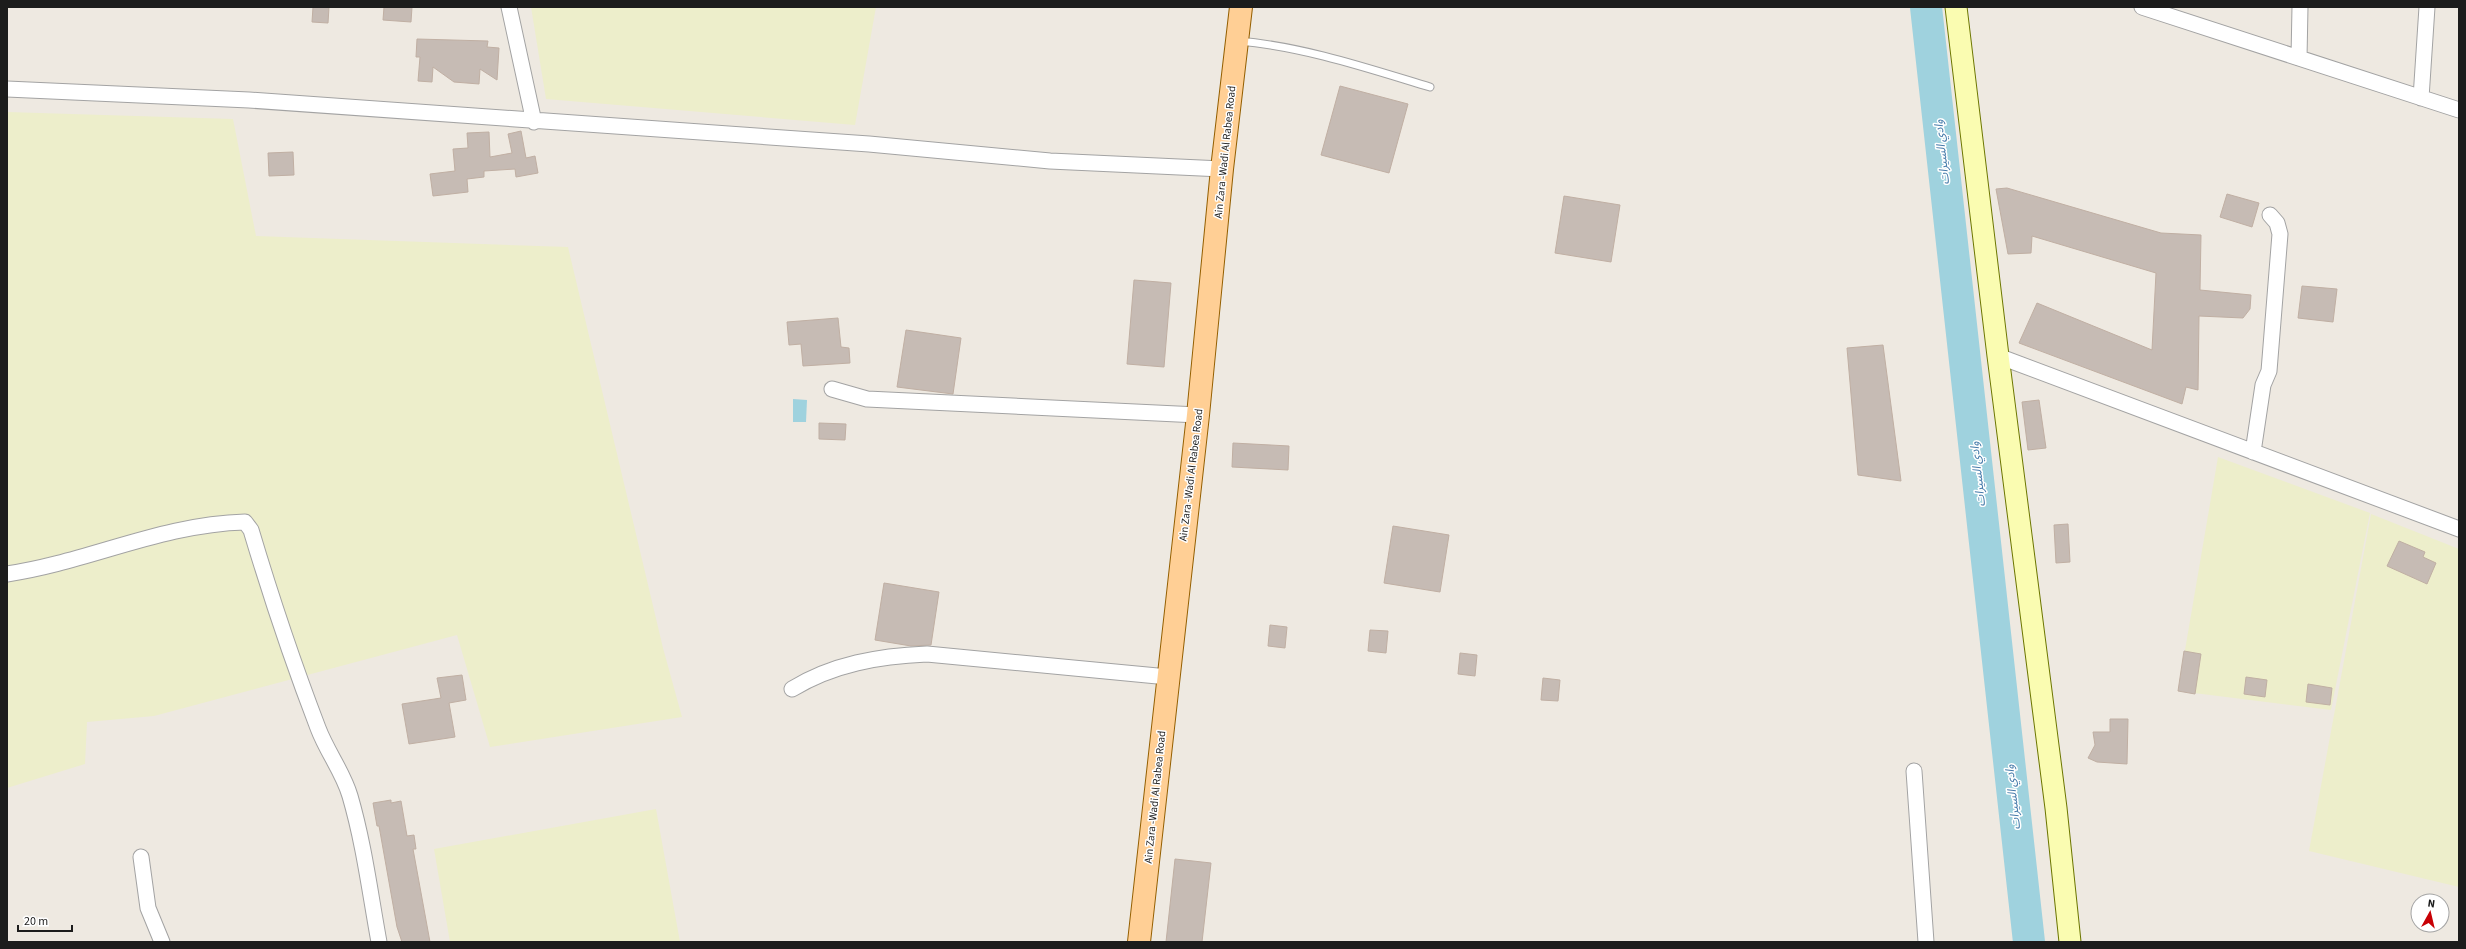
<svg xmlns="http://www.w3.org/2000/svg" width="2466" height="949" font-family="'Source Sans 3','Noto Sans Arabic',sans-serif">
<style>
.farmland{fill:#edeecb}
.water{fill:#9fd2de}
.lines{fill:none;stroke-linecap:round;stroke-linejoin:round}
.river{stroke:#9fd2de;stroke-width:32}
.building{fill:#c6bbb4;stroke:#c0afa3}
.service-casing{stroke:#a3a3a3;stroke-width:9}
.minor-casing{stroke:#a3a3a3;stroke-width:17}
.secondary-casing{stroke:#6c7600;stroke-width:23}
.primary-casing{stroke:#945f00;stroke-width:24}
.service{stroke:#fff;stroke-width:7}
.minor{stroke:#fff;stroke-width:15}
.secondary{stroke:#fafcb1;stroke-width:21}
.primary{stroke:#ffcf95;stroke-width:22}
.labels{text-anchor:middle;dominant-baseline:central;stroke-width:3;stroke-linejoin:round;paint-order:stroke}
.street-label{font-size:11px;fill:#1c1c1c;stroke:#fff}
.water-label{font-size:12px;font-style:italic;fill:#4278a8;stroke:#fff}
</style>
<rect width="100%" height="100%" fill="#eee9e1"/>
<!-- farmland -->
<path class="farmland" d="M531,7H876L855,125L546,99Z
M7,112L233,119L256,236L568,247L663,648L682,717L490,747L457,635L154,716L87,722L85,764L7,788Z
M2218,457L2370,513L2331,710L2178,691Z
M2371,514L2459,549V887L2309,851Z
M656,809L680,942H450L434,849Z"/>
<!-- water -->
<path class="water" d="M793,399L807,400L806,422H793Z"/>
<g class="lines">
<!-- river -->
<path class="river" d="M1926,7L2029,942"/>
</g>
<!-- building -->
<path class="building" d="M313,7H329L328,23L312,22Z
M384,7H412L411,22L383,20Z
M417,39L488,41L487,47L499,48L497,80L480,69L479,84L454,82L433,67L432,82L418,81L420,57H416Z
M1340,86L1408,104L1389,173L1321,155Z
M521,131L526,158L535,156L538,173L516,177L515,169L484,171V177L467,179L468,192L433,196L430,174L455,171L453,149L468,148L467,133L489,132L490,157L512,153L508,134Z
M293,152L294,175L269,176L268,153Z
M2007,188L2161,233L2201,235L2200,290L2251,295L2250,309L2243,318L2199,316L2198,390L2186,387L2182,404L2019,343L2037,303L2152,350L2156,273L2032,236L2031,253L2008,254L1996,189Z
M2227,194L2259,203L2252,227L2220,217Z
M1564,196L1620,205L1611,262L1555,253Z
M1134,280L1171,283L1164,367L1127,364Z
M2302,286L2337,289L2333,322L2298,318Z
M838,318L841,347L849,348L850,363L803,366L801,344L789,345L787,322Z
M906,330L961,338L953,394L897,387Z
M1883,345L1901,481L1858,475L1847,348Z
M2039,400L2046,448L2028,450L2022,402Z
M819,423L846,424L845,440L819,439Z
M1233,443L1289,446L1288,470L1232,467Z
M2068,524L2070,562L2056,563L2054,525Z
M1393,526L1449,535L1440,592L1384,583Z
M2399,541L2425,552L2423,557L2436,563L2427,584L2387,566Z
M884,583L939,592L931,645L911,646L875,640Z
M1270,625L1287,627L1285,648L1268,646Z
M1370,630L1388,631L1386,653L1368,651Z
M2184,651L2201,654L2195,694L2178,691Z
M1460,653L1477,655L1475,676L1458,674Z
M462,675L466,700L449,703L455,737L409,744L402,704L441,698L437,678Z
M2246,677L2267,680L2265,697L2244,694Z
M1543,678L1560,680L1558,701L1541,700Z
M2308,684L2332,688L2330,705L2306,702Z
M2110,719H2128L2127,764L2097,762L2088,758L2095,745L2093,732H2110Z
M391,800V803L401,801L407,836L414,835L416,849H413L430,942H402L397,927L379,826H377L373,803Z
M1175,859L1211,863L1202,942H1166Z"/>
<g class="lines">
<defs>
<path id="service" d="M1239,41C1305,47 1367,68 1430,87"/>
<path id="minor" d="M509,7L534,122
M2142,7L2459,110
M2299,58L2300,7
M7,89L249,100L869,144L1050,161L1222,169
M2421,98L2427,7
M1998,356L2459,529
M832,389L867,399L1198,415
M2253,452L2263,385L2269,371L2280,234L2277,223L2270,215
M7,574C88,562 162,524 245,522L251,530C271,597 293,663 318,728C327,752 343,772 350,796C364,844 370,893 379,942
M792,689C833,664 879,656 927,654L1168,677
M1914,771L1926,942
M141,857L148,908L162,942"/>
<path id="secondary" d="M1956,7L1998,356L2056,808L2070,942"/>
<path id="primary" d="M1139,942L1198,415L1222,169L1241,7"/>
</defs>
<!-- service casing -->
<use href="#service" class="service-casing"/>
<!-- minor casing -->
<use href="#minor" class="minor-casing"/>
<!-- secondary casing -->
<use href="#secondary" class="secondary-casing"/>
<!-- primary casing -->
<use href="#primary" class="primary-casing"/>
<!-- service -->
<use href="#service" class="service"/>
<!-- minor -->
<use href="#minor" class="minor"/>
<!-- secondary -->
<use href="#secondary" class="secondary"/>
<!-- primary -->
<use href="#primary" class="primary"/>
</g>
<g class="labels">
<!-- street labels -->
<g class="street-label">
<text transform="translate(1225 152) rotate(-84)">Ain Zara -Wadi Al Rabea Road</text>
<text transform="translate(1191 475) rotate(-83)">Ain Zara -Wadi Al Rabea Road</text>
<text transform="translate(1155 797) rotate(-84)">Ain Zara -Wadi Al Rabea Road</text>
</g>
<!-- water labels -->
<g class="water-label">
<text transform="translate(1942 152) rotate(-96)">وادي السيرات</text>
<text transform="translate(1978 474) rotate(-96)">وادي السيرات</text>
<text transform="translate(2013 797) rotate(-96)">وادي السيرات</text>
</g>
</g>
<!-- border -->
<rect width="2466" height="949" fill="none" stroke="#1c1c1c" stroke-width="16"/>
<!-- north arrow -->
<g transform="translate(2430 913) rotate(8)"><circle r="19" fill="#ffffff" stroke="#a4a4a4"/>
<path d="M0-3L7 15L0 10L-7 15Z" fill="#c80005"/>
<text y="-6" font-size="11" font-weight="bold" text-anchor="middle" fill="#1c1c1c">N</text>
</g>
<!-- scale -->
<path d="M18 925v6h54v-6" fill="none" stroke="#1c1c1c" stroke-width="2"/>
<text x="24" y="925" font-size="12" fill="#1c1c1c" stroke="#ffffff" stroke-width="3" paint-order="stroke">20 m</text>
</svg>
